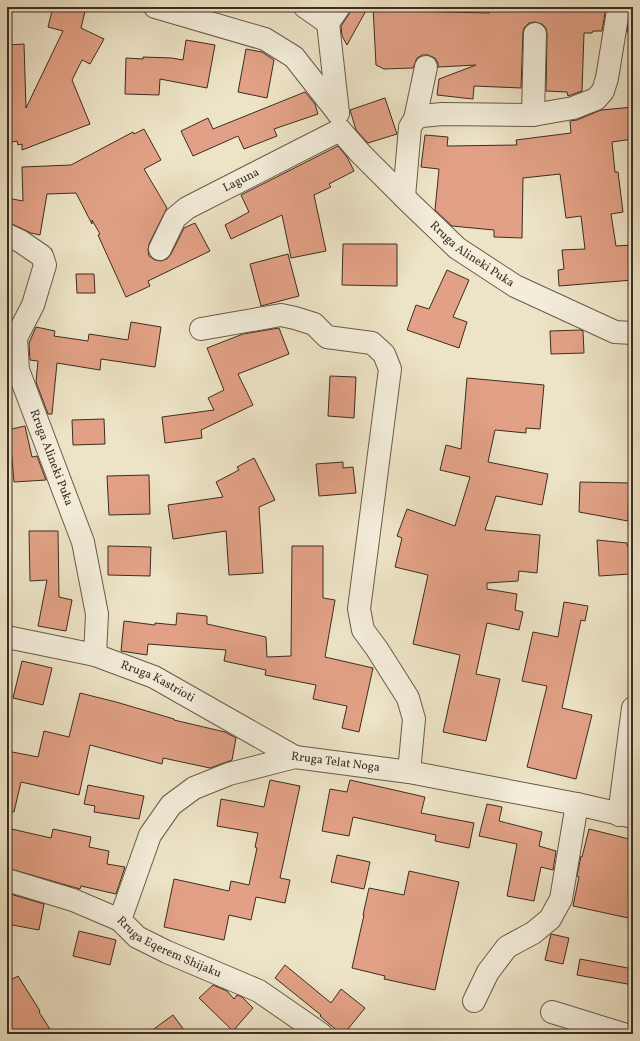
<svg xmlns="http://www.w3.org/2000/svg" width="640" height="1041" font-family="Vollkorn,serif">
<style>
.building{fill:#e2a186;stroke:#3d2d1f}
.lines{fill:none;stroke-linecap:round;stroke-linejoin:round}
.minor-casing{stroke:#695a49;stroke-width:24}
.minor{stroke:#f3edda;stroke-width:22}
.labels{text-anchor:middle;dominant-baseline:central;stroke-width:4;stroke-linejoin:round;paint-order:stroke}
.street-label{font-size:12px;fill:#3d2d1f;stroke:#f3edda}
</style>
<rect width="100%" height="100%" fill="#ede3c6"/>
<filter id="stains"><feTurbulence type="fractalNoise" baseFrequency=".005" numOctaves="4"/><feColorMatrix values="0 0 0 0 .2 0 0 0 0 .09 0 0 0 0 .02 0 0 0 .5 -.17"/></filter>
<radialGradient id="worn" r=".72"><stop offset=".6" stop-color="#630" stop-opacity="0"/><stop offset="1" stop-color="#630" stop-opacity=".3"/></radialGradient>
<!-- building -->
<path class="building" d="M53,7H86L81,28L104,39L90,64L82,60L72,80L90,124L22,150V144L18,145L17,141L7,143V110L11,109L7,88V45L24,44L26,108L63,31L48,27Z
M351,7H368L347,45L342,36L341,26L349,14Z
M373,7H414L408,11L489,13V8L606,7L602,31H593L592,33H584L582,91L568,96L567,92L546,91L547,34L546,28L542,24L535,22L529,23L524,28L523,33L521,88L474,86L473,99L437,95L439,79L476,65L438,67V63L435,58L428,55H422L417,58L413,68L384,69L376,65Z
M630,11H633V32H627Z
M186,40L215,45L207,88L160,79L159,95L125,94L126,58L143,59V57L172,58L183,60Z
M246,49L262,52L274,60L267,98L238,92Z
M305,92L315,104L318,114L274,129L277,136L244,149L238,136L193,156L181,131L208,118L213,129Z
M385,98L397,134L368,143L356,130L350,110Z
M633,107V139L612,142L615,172H618L623,212L611,214L616,246L632,245L633,280L559,286L558,270L564,269L562,250L585,249L581,216L566,218L560,174L523,178L522,238L494,237V230L452,226L435,210L439,169L421,167L425,135L448,137L447,146L517,145L516,140L571,133L570,121L577,120L601,110Z
M144,129L161,160L144,169L167,208L149,244L148,250L149,256L155,260L161,261L167,259L171,254L184,228L195,223L210,251L148,281L150,286L126,297L98,235L100,234L92,220V224L76,193L47,194L40,235L31,233L12,224L7,223V198L23,201L22,167L71,165L133,132L134,134Z
M338,146L347,157L354,171L329,184L331,187L314,195L326,251L291,258L282,215L231,239L225,225L249,212L241,195Z
M343,244H397V286L342,285Z
M288,254L299,296L261,306L250,264Z
M447,270L469,280L453,317L467,322L459,348L407,330L416,305L429,309Z
M76,274H94L95,293H77Z
M131,322L161,327L155,367L101,359L100,370L57,363L52,414H48L36,382L38,361L30,360L29,343L36,327L55,331L54,336L88,341L89,334L128,340Z
M279,328L289,354L238,374L253,405L201,430L202,438L165,443L162,417L214,410L208,398L224,390L207,348L243,334Z
M580,330L583,331L584,353L551,354L550,331Z
M330,376L356,377L354,418L328,416Z
M467,378L544,385L540,429L526,428V433L495,430L488,462L548,474L542,505L496,496L485,530L540,535L537,573L519,571L518,581L487,583V589L517,594L515,610L523,612L519,630L487,623L476,674L500,679L486,741L443,732L460,655L413,644L428,575L395,567L402,538L397,536L407,509L455,526L470,477L440,470L446,445L461,449Z
M104,419L105,444L73,445L72,420Z
M25,426L32,457L37,456L46,480L14,482L11,448L7,449V430Z
M254,458L275,500L259,507L263,573L229,575L226,531L173,539L168,505L223,497L216,482L239,470L237,467Z
M343,462V468L353,467L356,493L319,496L316,464Z
M149,475L150,514L109,515L107,476Z
M580,482L629,483L628,521L579,512Z
M29,531H58L59,597L72,600L66,631L38,626L47,580L30,581Z
M597,540L627,543V546H629L630,574L599,576Z
M108,546L151,547L150,576L108,575Z
M292,546H323V598L335,600L325,657L373,668L359,732L342,728L347,706L313,699L316,685L265,675L266,670L224,661L226,650L148,644L147,655L121,651L124,621L155,625V623L176,625L177,613L207,616V624L266,637L267,657L291,656Z
M564,602L588,606L585,621L581,620L562,708L592,715L576,779L527,767L547,686L522,681L533,632L558,637Z
M22,661L52,668L43,705L13,698Z
M80,693L116,702L174,719V720L225,732L236,738L232,760L210,768L163,758L162,764L90,745L79,795L21,782L14,812H7V751L38,757L44,731L69,737Z
M270,780L300,786L280,878L290,880L285,903L256,897L251,920L229,915L224,940L164,927L174,879L229,891L231,881L249,885L257,848L255,847L258,833L217,826L221,799L264,807Z
M350,780L425,797L421,813L474,823L469,848L435,841L436,835L353,817L349,836L322,831L330,789L347,792Z
M88,785L144,796L139,819L94,812L95,806L84,804Z
M487,804L502,807L499,821L542,832L539,846L556,851L553,870L541,867L534,901L507,896L517,844L479,836Z
M7,828L51,838L53,829L91,837L89,847L109,851L107,864L125,867L116,894L81,886L80,889L7,868Z
M589,829L633,840V919L573,906L579,877L577,876L581,856L582,857Z
M337,855L370,862L364,889L331,882Z
M409,871L459,882L435,990L384,979L385,976L352,968L364,915H363L369,888L404,895Z
M7,893L44,904L39,930L7,924Z
M79,931L116,940L110,965L73,956Z
M551,934L569,938L563,964L545,960Z
M580,959L633,969V985L577,975Z
M285,965L331,1003L341,989L365,1008L344,1034H341L320,1016L321,1015L275,978Z
M18,976L40,1011L39,1012L53,1034H7V982Z
M213,985L227,991L234,999L237,995L242,997L253,1008L233,1031L199,998Z
M173,1015L187,1034H147Z"/>
<g class="lines">
<defs>
<g id="minor">
<path d="M155,7L265,39L294,57L338,113"/>
<path d="M305,7L328,23"/>
<path d="M338,113L328,23L339,7"/>
<path d="M533,115L535,34"/>
<path d="M415,119L426,67"/>
<path id="s1" d="M340,130L361,154L410,203L457,248L515,286L615,332L633,333"/>
<path d="M404,197L410,127L415,119L422,116L442,114L533,115L573,108L596,99L603,91L607,78L618,11"/>
<path id="s2" d="M7,235L20,241L42,256L45,265L33,305L16,338L18,370L83,542L97,614L95,655"/>
<path id="s3" d="M160,249L175,218L187,208L340,130"/>
<path d="M201,329L281,315L295,318L314,324L327,337L372,343L384,354L390,369L359,609L363,630L377,649L408,698L414,719L409,772"/>
<path id="s4" d="M7,637L95,655L154,677L295,757"/>
<path d="M619,815L633,708"/>
<path id="s5" d="M7,880L73,900L120,920L137,937L167,952L259,991L321,1034"/>
<path id="s6" d="M120,920L150,835L171,805L194,788L229,774L295,757L409,772L577,804L633,817"/>
<path d="M474,1001L488,972L507,947L533,933L550,919L561,899L577,804"/>
<path d="M552,1012L623,1034"/>
</g>
</defs>
<!-- minor casing -->
<use href="#minor" class="minor-casing"/>
<!-- minor -->
<use href="#minor" class="minor"/>
</g>
<g class="labels">
<!-- street labels -->
<g class="street-label">
<text stroke="none"><textPath href="#s3" startOffset="111">Laguna</textPath></text>
<text stroke="none"><textPath href="#s1" startOffset="182">Rruga Alineki Puka</textPath></text>
<text stroke="none"><textPath href="#s2" startOffset="255">Rruga Alineki Puka</textPath></text>
<text stroke="none"><textPath href="#s4" startOffset="158">Rruga Kastrioti</textPath></text>
<text stroke="none"><textPath href="#s6" startOffset="302">Rruga Telat Noga</textPath></text>
<text stroke="none"><textPath href="#s5" startOffset="177">Rruga Eqerem Shijaku</textPath></text>
</g>
</g>
<!-- margin -->
<rect width="640" height="1041" fill="none" stroke="#ede3c6" stroke-width="24"/>
<rect x="8" y="8" width="624" height="1025" fill="none" stroke="#3d2d1f" stroke-width="2"/>
<rect x="12" y="12" width="616" height="1017" fill="none" stroke="#3d2d1f"/>
<rect width="100%" height="100%" filter="url(#stains)"/>
<rect width="100%" height="100%" fill="url(#worn)"/>
</svg>
